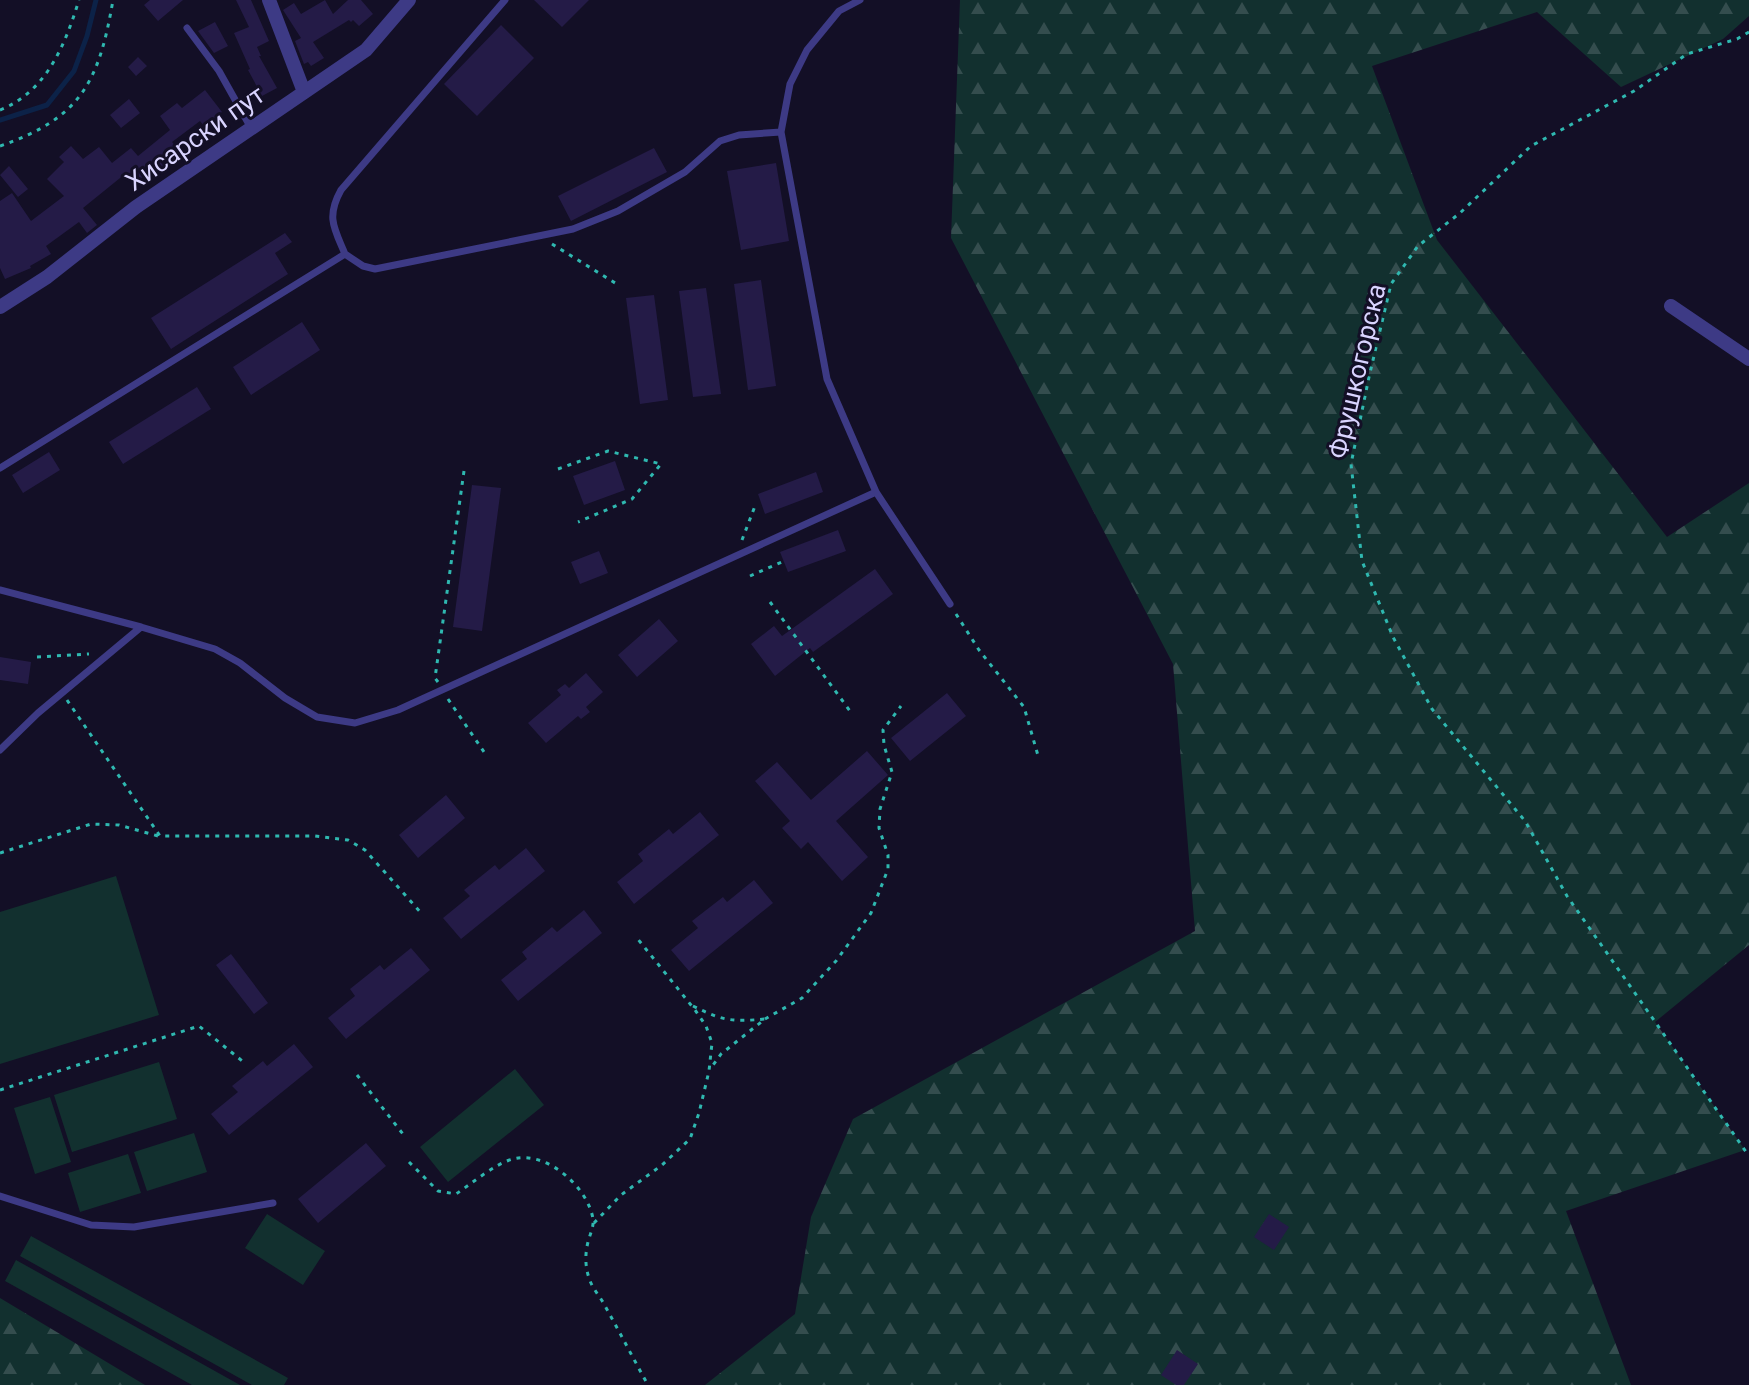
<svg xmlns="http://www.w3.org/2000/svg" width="1749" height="1385" font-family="Roboto,sans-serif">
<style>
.forest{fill:url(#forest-firs)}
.pitch{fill:#12302f}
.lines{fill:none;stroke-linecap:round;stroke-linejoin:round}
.stream{stroke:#0c2248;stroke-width:5}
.building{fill:#241b47}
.path{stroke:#2fb8b0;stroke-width:3;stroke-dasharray:4 6;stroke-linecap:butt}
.lane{stroke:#3d3a85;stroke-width:7}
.street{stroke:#3d3a85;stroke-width:14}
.labels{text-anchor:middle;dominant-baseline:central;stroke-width:6;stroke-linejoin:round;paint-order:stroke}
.street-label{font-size:26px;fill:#d9d4ff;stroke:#130f26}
</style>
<defs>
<pattern id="forest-firs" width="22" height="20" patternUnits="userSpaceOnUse" patternTransform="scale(2)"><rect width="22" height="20" fill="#12302f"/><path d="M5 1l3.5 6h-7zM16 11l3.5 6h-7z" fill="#344d4e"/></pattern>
</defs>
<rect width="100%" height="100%" fill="#130f26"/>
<!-- forest -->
<path class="forest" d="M960,0H1749V16L1723,39L1621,87L1537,12L1372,66L1437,240L1667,537L1749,483V945L1655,1022L1745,1150L1566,1211L1631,1385H705L795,1314L811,1217L853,1119L1195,931L1173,664L951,238Z
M0,1298L145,1385H0Z"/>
<!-- pitch -->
<path class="pitch" d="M116,876L159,1015L0,1064V912Z
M159,1062L177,1119L72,1152L54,1095Z
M515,1069L544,1105L448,1182L420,1147Z
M50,1097L71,1162L35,1174L14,1108Z
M194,1133L207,1172L147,1191L134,1152Z
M128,1154L141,1193L80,1212L68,1173Z
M267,1214L325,1251L303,1285L245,1248Z
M31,1236L288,1378L284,1385H252L20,1256Z
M16,1260L240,1385H192L5,1281Z"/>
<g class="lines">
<!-- stream -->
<path class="stream" d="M0,120L47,105L74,71L87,36L96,0"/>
</g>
<!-- building -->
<path class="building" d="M150,0H183L158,21L144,5Z
M236,0H251L269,41L257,47L261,56H259L277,88L262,96L248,70L250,69L234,33L249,27Z
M325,0L333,14L348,0H361L373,14L359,26L353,20L351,22L349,20L313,42L324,58L311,66L308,62L304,64L295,41L301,38L283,10L294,3L301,14Z
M534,0H589L562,27Z
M215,22L228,46L214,53L198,31Z
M501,25L534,58L477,116L444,84Z
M138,57L147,66L136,76L128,67Z
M205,90L222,112L204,126L200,121L172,142L180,151L158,170L155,167L134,185L125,174L83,208L97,225L87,233L79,222L46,246L51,254L30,266L31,268L5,279L0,268V201L12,193L31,221L64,196L47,179L64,162L59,157L71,146L83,159L99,147L112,163L131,148L138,156L170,130L160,116L177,103L182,108Z
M129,99L140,113L121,128L110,115Z
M654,148L667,172L571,221L558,196Z
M776,163L789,241L741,250L727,171Z
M9,166L28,189L18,197L0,175Z
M285,233L292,242L275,253L288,274L171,349L151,318Z
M761,280L776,386L748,390L734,284Z
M706,288L721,394L693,397L679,291Z
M654,295L668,400L640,404L626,298Z
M302,322L320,350L251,395L233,367Z
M197,387L211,409L123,464L109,442Z
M49,452L60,470L23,493L12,475Z
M615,461L625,490L584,505L573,476Z
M816,472L823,492L765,514L758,494Z
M472,485L501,488L482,631L453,627Z
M838,530L846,551L788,572L780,552Z
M599,551L608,573L580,584L571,562Z
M875,569L893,594L813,652L810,648L775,676L751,644L774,626L782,636Z
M659,619L678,641L637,677L618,655Z
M0,657L31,662L28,684L0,680Z
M586,673L603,692L586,707L590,712L581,719L578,716L546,743L528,723L561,695L557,690L565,684L569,688Z
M947,693L966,716L910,761L891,738Z
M867,751L888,775L836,821L868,857L842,881L808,842L801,849L782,828L790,821L755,781L777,762L811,800Z
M446,795L465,818L418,858L399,835Z
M700,812L719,835L634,904L617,882L643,861L638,854L669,829L673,834Z
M526,848L545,871L461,939L443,918L470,896L464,890L495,865L499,870Z
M754,880L773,903L689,971L671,950L698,928L692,921L723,897L727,902Z
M584,910L602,933L518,1001L501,980L527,959L522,952L552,927L557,932Z
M411,948L430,970L346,1039L328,1018L355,996L350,989L380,965L384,970Z
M231,954L268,1003L254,1014L216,965Z
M294,1044L313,1067L229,1135L211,1114L238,1092L232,1086L263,1061L267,1066Z
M366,1143L386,1166L318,1223L298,1199Z
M1269,1214L1289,1227L1274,1250L1254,1237Z
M1177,1350L1198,1364L1184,1385H1176L1161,1375Z"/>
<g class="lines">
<!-- path -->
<path class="path" d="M1749,32L1737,39L1687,54L1634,91L1531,146L1460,213L1418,246L1391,284L1369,377L1351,464L1362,561L1393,637L1432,709L1525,821L1567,896L1749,1156
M0,110C47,91 65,45 79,0
M0,146C81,118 99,82 113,0
M552,244L620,286
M558,469L608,451L661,464L632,499L578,522
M742,540L755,506
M750,576L784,561
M770,602L850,711
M956,614L979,650L1024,707L1039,759
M37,657L89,654
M438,682L435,678L464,471
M448,699L484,752
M67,700L160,836H315L348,840L365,850L423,915
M0,853L91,824L119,825L158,836
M693,1006C723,1021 732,1022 765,1019L721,1054L711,1068
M765,1019L802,998L836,961L871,913L888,869V855L879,828L880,809L892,772L884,745L883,730L901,706
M357,1075L406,1138
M0,1090L199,1026L246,1064
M409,1162L438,1191L456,1194C471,1184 496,1163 513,1159C546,1150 588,1187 593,1219C594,1227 590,1234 588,1242C585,1254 585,1266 589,1278C592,1288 599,1295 604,1304C619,1331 633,1358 648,1385
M594,1223L621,1195L662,1165L690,1139L699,1113L709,1071L712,1043L706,1026L695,1010L637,938"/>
<!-- lane -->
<path class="lane" d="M860,0L839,11L807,50L790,84L781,132L827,379L876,492L950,604
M187,28L219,71L251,128
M345,254L363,266L375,269L573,229L618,211L685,172L720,141L739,135L781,132
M0,468L345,254C334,228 326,217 341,190L505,0
M0,590L141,627L38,713L0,750
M141,627L215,649L240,663L285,698L317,717L355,723L398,710L876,492
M0,1196L91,1225L134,1227L273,1203"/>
<!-- street -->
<path class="street" d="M269,0L304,92
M1671,306L1749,359
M0,307L47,277L136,207L366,50L409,0"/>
</g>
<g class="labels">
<!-- street labels -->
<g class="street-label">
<text transform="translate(195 138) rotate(-35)">Хисарски пут</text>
<text transform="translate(1357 371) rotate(-77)">Фрушкогорска</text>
</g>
</g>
</svg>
